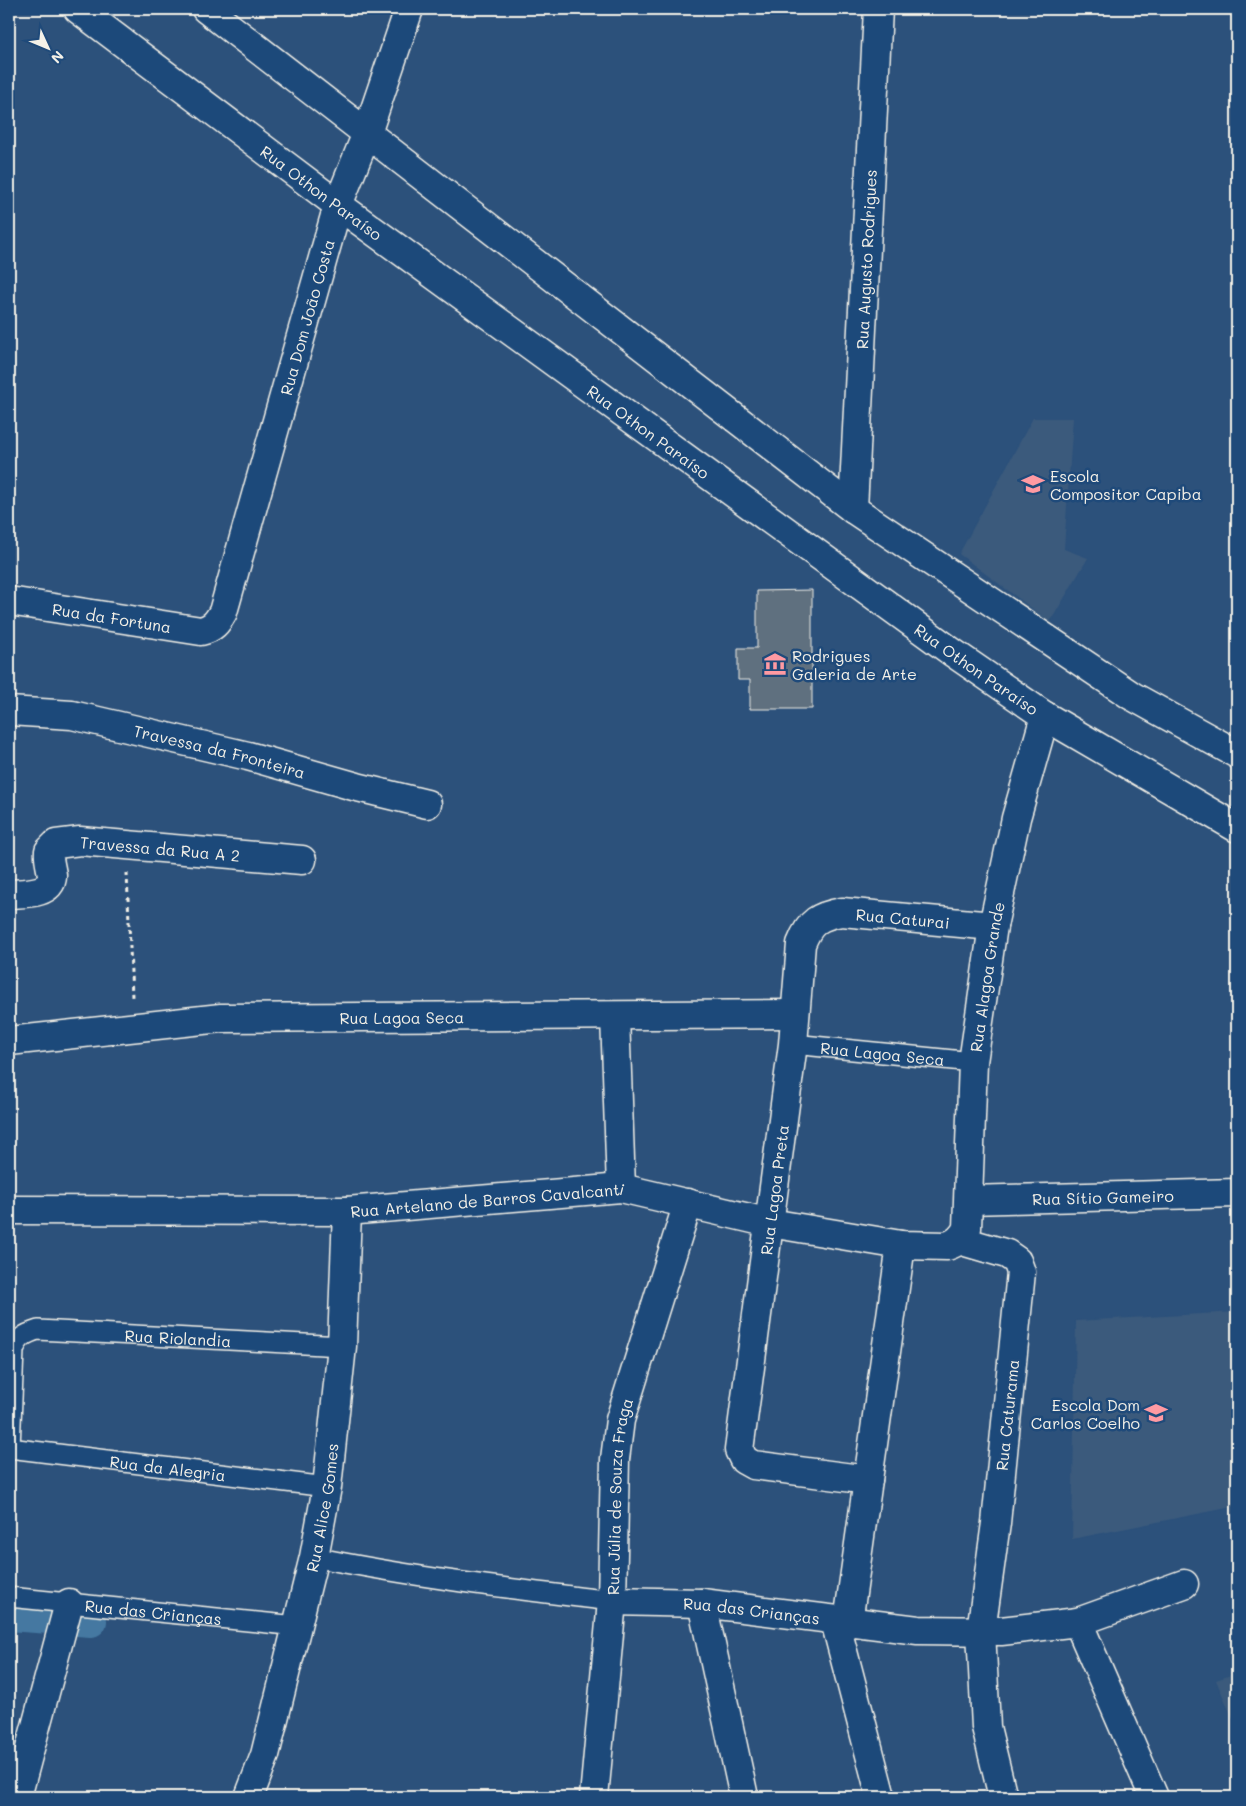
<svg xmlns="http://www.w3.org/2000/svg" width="1246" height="1806" font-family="Mali,sans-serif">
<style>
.built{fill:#3b5a7c}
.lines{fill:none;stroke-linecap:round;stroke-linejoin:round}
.canal{stroke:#4478a1;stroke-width:32}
.building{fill:#5f6f7f;stroke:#f4f1e8}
.service-casing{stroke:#f4f1e8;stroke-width:22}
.minor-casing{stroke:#f4f1e8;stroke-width:31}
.path{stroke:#f4f1e8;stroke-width:3;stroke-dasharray:4 4;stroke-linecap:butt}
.service{stroke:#1f4a7a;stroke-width:19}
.minor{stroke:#1f4a7a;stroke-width:28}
.labels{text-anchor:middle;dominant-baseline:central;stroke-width:5;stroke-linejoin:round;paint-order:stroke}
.street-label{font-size:16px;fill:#f4f1e8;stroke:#1f4a7a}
.poi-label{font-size:16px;fill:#f4f1e8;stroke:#1f4a7a;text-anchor:start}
</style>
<rect width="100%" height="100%" fill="#2c517b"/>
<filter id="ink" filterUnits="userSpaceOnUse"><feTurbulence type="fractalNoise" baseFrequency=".02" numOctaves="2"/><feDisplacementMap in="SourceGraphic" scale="10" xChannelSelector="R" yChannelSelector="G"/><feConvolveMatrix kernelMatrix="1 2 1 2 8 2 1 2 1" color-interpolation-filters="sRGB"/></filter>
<g filter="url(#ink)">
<!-- built -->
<path class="built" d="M1033,418H1073L1064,549L1088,558L1050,622L959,554Z
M1237,1312V1506L1072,1539L1076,1321Z
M1237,1673V1719H1233L1216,1680Z"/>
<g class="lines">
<!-- canal -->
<path class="canal" d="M9,1615L91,1621"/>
</g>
<!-- building -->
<path class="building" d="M812,590V709H750V680H738V648H757V591Z"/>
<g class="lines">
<defs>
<g id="service">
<path id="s1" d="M793,1044L973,1062"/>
<path id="s2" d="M9,1448L327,1487"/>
<path id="s3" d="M10,1448L14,1350C19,1337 25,1334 38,1330L342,1346"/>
<path d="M314,1557C412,1577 512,1589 612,1601"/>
<path id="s4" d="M9,1597L297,1626"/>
</g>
<g id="minor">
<path id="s5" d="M78,9L338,205L952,652L1045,716L1237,828"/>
<path d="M206,9L853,509L1132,696L1237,754"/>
<path id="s6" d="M853,509L878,9"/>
<path id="s7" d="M9,601L201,631C213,628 217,623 223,612L338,205L367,133L409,9"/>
<path id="s8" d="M9,711L72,715L248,756L357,787L427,804"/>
<path id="s9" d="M9,894C22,893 53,895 52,875C51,867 48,859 49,851L56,844L80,841L302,860"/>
<path d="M615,1016L621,1188"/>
<path id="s10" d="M9,1041L221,1018L795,1014"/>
<path id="s11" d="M969,1200L1237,1193"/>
<path id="s12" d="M9,1210L347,1211L621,1188L770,1223L901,1245L947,1246C957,1243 963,1237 967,1228L973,1062L993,926L1016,818L1045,716"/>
<path d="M959,1240L1007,1254L1017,1261L1021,1272L996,1523L981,1631L986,1727L1003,1797"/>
<path id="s13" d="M868,1480L753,1465L744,1460L739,1450L793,1044L801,944C810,921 819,916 842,912L993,926"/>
<path id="s14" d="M612,1601L702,1603L918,1630L1001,1631L1078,1622L1184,1584"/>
<path d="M702,1603L744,1797"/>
<path d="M835,1621L881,1797"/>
<path d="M848,1622L901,1245"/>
<path d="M1078,1622L1154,1797"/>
<path d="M17,1797L69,1603"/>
<path id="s15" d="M249,1797L265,1755L314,1557L327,1487L342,1346L347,1211"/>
<path id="s16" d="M594,1797L612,1601L615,1459L620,1420L688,1203"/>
</g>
</defs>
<!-- service casing -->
<use href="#service" class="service-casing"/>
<!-- minor casing -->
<use href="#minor" class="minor-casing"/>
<!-- path -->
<path class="path" d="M127,873L132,997"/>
<!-- service -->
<use href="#service" class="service"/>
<!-- minor -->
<use href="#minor" class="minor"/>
</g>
</g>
<!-- icons -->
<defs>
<symbol id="school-bare" viewBox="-9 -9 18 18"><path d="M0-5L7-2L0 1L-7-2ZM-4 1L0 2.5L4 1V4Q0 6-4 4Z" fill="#ff9aa2" stroke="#1f4a7a" stroke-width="2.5" paint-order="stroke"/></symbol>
<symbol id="museum-bare" viewBox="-9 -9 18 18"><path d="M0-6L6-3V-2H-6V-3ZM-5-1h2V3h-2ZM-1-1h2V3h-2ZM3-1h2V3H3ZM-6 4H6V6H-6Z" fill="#ff9aa2" stroke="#1f4a7a" stroke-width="2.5" paint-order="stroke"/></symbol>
</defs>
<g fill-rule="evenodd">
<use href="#school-bare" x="1017" y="468" width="32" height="32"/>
<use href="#museum-bare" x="759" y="648" width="32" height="32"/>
<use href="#school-bare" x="1140" y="1397" width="32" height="32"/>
</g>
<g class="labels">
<!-- street labels -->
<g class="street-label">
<text stroke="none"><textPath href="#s5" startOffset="305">Rua Othon Paraíso</textPath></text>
<text stroke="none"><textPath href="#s6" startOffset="250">Rua Augusto Rodrigues</textPath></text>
<text stroke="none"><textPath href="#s7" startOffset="531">Rua Dom João Costa</textPath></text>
<text stroke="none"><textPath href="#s5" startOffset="710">Rua Othon Paraíso</textPath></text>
<text stroke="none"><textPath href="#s7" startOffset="104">Rua da Fortuna</textPath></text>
<text stroke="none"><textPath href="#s5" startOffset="1115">Rua Othon Paraíso</textPath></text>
<text stroke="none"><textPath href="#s8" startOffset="215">Travessa da Fronteira</textPath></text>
<text stroke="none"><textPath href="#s9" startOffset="191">Travessa da Rua A 2</textPath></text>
<text stroke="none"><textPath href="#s13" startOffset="764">Rua Caturai</textPath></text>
<text stroke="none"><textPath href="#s12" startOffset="1225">Rua Alagoa Grande</textPath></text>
<text stroke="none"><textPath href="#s10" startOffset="394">Rua Lagoa Seca</textPath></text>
<text stroke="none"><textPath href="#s1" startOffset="90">Rua Lagoa Seca</textPath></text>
<text stroke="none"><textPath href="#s13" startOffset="400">Rua Lagoa Preta</textPath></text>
<text stroke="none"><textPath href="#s11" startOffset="134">Rua Sítio Gameiro</textPath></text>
<text stroke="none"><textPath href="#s12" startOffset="479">Rua Artelano de Barros Cavalcanti</textPath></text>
<text stroke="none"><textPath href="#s3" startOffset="271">Rua Riolandia</textPath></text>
<text transform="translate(1007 1415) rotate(-84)">Rua Caturama</text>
<text stroke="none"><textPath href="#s2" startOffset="160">Rua da Alegria</textPath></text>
<text stroke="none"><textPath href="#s16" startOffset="302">Rua Júlia de Souza Fraga</textPath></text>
<text stroke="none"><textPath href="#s15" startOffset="299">Rua Alice Gomes</textPath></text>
<text stroke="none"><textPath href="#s4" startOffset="145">Rua das Crianças</textPath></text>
<text stroke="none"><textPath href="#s14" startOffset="140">Rua das Crianças</textPath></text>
</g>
<!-- poi labels -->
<g class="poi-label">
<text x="1050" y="475">Escola<tspan x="1050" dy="18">Compositor Capiba</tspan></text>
<text x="792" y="655">Rodrigues<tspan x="792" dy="18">Galeria de Arte</tspan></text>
<text x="1140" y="1404" text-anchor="end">Escola Dom<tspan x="1140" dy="18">Carlos Coelho</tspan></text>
</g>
</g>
<!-- margin -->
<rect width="1246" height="1806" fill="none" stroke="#1f4a7a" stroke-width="30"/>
<rect x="15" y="15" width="1216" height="1776" fill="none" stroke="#f4f1e8" stroke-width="2" filter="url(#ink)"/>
<!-- north arrow -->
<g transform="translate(48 48) rotate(134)" stroke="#1f4a7a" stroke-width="4" paint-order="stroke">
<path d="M0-4L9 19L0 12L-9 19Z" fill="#f4f1e8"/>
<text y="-8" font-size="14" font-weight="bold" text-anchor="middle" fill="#f4f1e8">N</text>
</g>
</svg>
